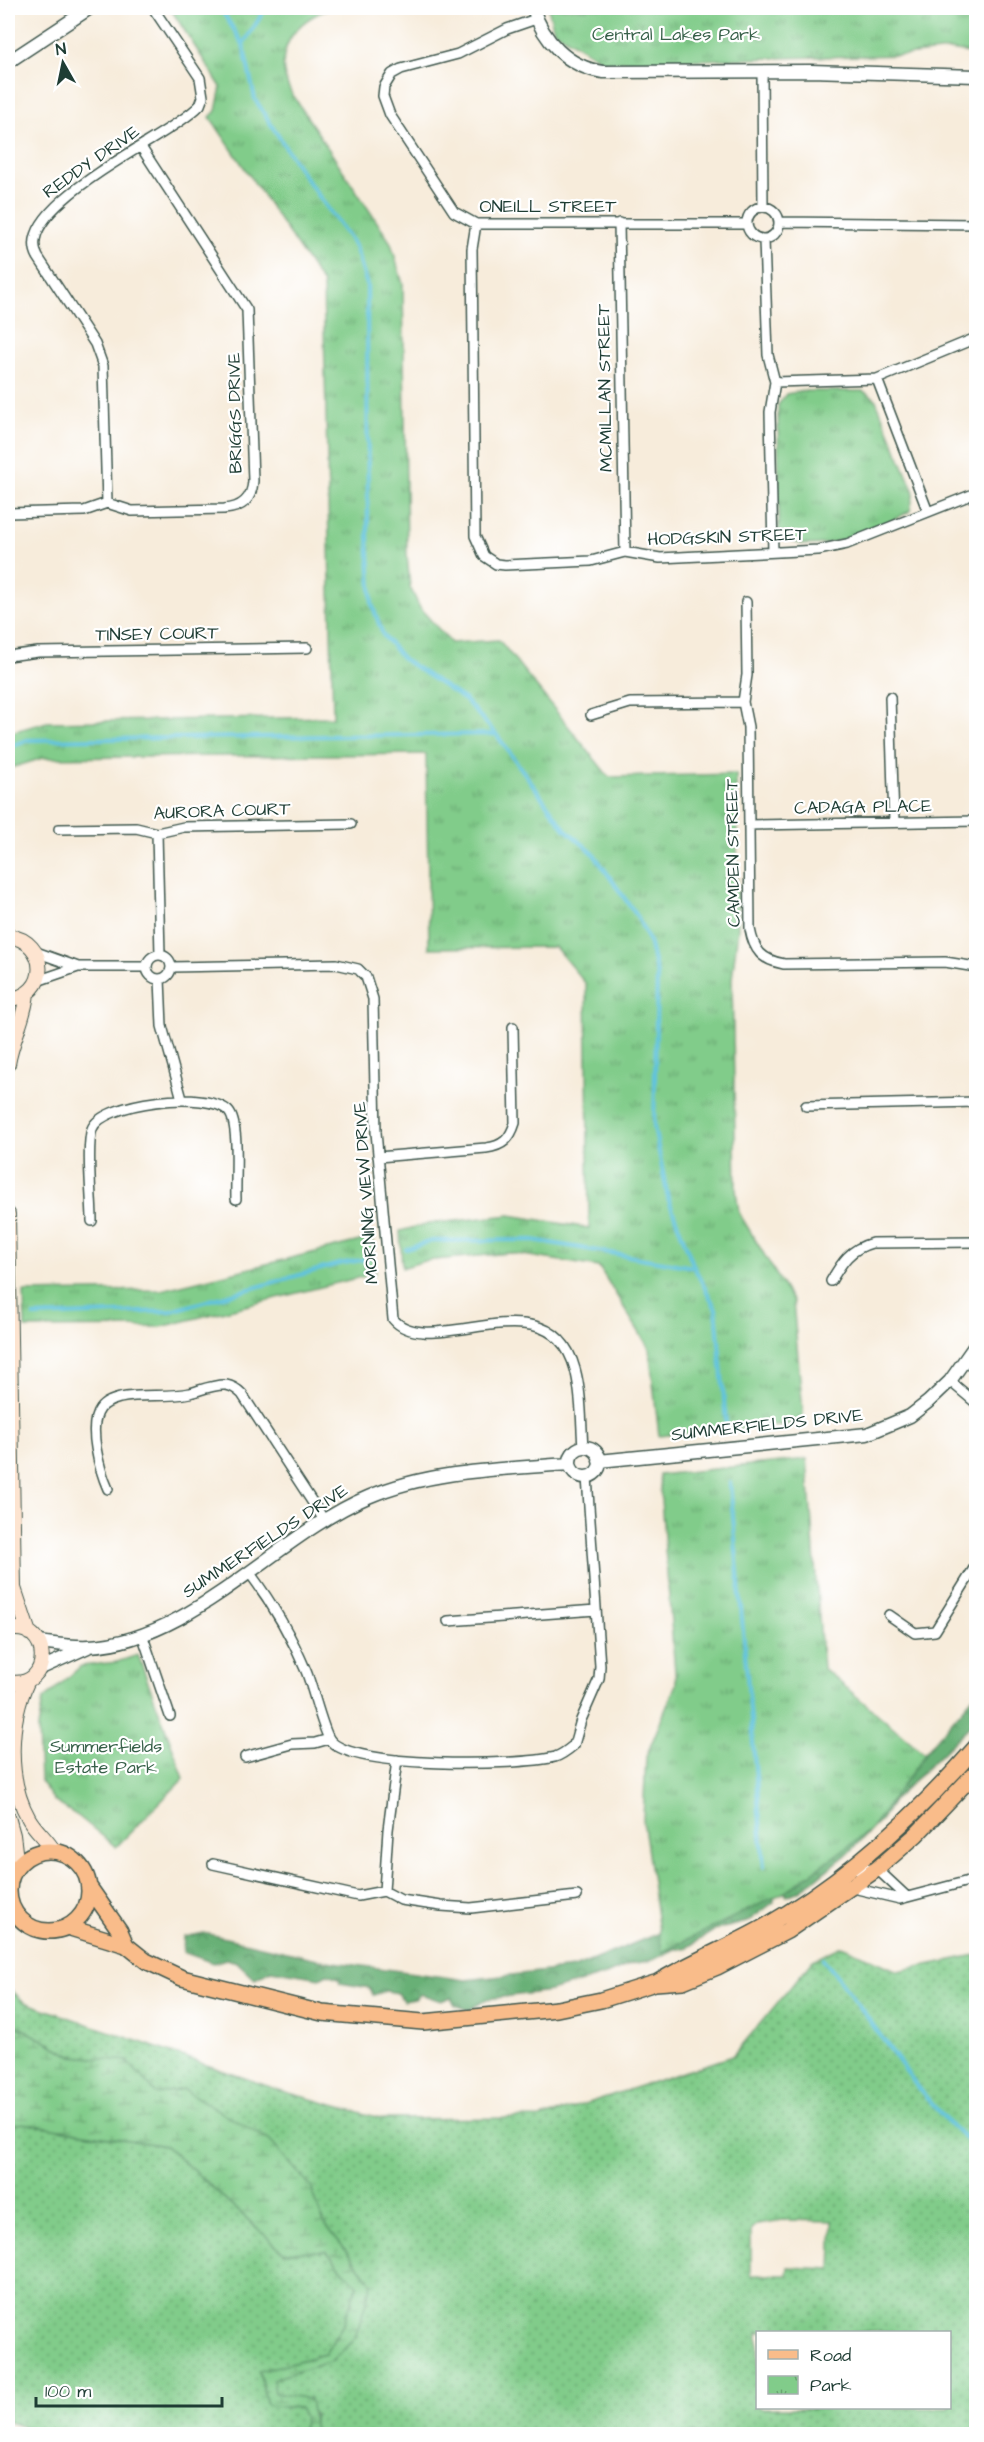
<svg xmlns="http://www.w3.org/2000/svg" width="984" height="2442" font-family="'Architects Daughter',sans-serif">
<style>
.grass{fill:url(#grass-dots);stroke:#50845f;stroke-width:1.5;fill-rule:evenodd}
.forest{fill:url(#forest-crowns);stroke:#447655;stroke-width:1.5}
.wetland{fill:url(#wetland-marsh);stroke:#50845f;stroke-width:1.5}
.park{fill:url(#park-tufts);stroke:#50845f;stroke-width:1.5}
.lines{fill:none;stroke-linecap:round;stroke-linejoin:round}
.stream{stroke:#60c3de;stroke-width:4}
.minor-casing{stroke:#3f574d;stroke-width:12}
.tertiary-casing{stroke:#3f574d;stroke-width:15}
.secondary-casing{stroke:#3f574d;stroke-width:16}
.primary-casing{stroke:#3f574d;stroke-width:18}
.minor{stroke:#fff;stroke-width:9}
.tertiary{stroke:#fff;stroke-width:12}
.secondary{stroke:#fde4d0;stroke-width:14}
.primary{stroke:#f9bc8a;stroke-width:15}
.labels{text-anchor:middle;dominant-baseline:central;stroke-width:4.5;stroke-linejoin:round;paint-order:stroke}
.park-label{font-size:18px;fill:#38614a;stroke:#fff}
.street-label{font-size:18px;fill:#1f3d34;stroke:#fff}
</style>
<defs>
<pattern id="grass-dots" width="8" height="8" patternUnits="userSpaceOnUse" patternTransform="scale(1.5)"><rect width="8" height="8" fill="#81cc8a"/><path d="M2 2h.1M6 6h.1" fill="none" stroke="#69a772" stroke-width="1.8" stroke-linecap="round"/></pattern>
<pattern id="forest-crowns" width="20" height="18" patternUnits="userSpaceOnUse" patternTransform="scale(1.5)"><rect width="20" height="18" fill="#68b076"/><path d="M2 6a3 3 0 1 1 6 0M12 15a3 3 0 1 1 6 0" fill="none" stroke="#559062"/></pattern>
<pattern id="wetland-marsh" width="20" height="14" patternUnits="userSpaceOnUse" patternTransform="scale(1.5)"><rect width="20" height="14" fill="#81cc8a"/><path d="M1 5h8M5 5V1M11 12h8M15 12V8" fill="none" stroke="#69a772"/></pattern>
<pattern id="park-tufts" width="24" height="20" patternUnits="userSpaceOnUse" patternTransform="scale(1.5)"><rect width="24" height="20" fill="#81cc8a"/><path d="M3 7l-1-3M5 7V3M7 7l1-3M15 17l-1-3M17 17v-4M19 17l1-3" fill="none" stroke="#69a772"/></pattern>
</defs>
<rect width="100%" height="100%" fill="#fff"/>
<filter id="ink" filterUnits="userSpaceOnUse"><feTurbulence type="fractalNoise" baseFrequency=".0167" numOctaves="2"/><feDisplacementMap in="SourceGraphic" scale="12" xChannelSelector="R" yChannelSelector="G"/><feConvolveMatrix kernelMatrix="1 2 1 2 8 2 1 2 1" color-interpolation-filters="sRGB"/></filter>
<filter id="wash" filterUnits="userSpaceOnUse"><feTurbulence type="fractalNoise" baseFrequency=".008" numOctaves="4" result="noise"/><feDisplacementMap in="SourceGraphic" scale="24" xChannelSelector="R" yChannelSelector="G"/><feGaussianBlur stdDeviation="1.35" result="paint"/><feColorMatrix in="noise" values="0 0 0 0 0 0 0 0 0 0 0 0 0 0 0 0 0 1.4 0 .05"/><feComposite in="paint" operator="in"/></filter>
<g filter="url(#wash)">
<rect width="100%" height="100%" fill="#f7ecdb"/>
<!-- grass -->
<path class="grass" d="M842,1946L898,1971L976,1955V2434H315L312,2427L314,2414L275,2393L272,2379L331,2361L372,2283L324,2223L311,2187L220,2112L183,2089L157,2094L127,2062L72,2056L8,2021V1987L24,2002L282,2091L384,2119L541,2118L733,2056L813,1960ZM783,2220L833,2221L831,2269L788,2267L787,2275H751V2229L757,2224ZM758,2332H950V2408H758Z
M22,2123L166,2146L284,2252L326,2251L357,2285L344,2323L325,2354L259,2372L267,2405L300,2408L305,2418L301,2434H47L8,2422V2126Z"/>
<!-- forest -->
<path class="forest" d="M976,1693V1720L893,1801L882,1819L845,1856L801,1890L787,1896L781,1887L915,1764Z
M773,1885L774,1902L747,1922L715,1930L686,1948L675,1949L653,1960L631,1964L606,1975L550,1991L487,1999L469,2010L455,2005L451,1997L441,2001L421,1994L415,1999L403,2001L398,1993L386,1991L373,1995L370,1988L340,1983L339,1978L327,1974L320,1978L271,1970L255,1979L237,1962L226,1959L213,1963L183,1952L184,1937L204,1933L326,1961L466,1980L574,1968L659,1933H666Z"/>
<!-- wetland -->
<path class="wetland" d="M8,2021L72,2056L127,2061L157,2094L183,2089L270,2141L311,2187L324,2223L372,2283L355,2338L332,2361L273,2379L275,2393L310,2399C313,2411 311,2424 315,2434H301L305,2418L300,2408L267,2405L259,2371L325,2354L344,2323L357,2285L326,2251L284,2252L166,2146L22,2123L8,2126Z"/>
<!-- park -->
<path class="park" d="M170,8H334C293,18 270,55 292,94L391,243L403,284L407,554L410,587L420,608L451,643L499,640L609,777L736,774L738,929L732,979L736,1189L739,1213L793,1302L804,1423L659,1436L649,1348L599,1267L510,1253L424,1261L402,1268L400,1231L427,1224L510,1215L589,1228L586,984L555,947L429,948L426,754L43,758L8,769V733L47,722L333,717L323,284L210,117L216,111L221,87Z
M548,8H976V54L949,50L905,55L604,62L554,31Z
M803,391H863L875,398L914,492L910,511C882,527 803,565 779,531L778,405L786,394Z
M372,1238L375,1273L365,1276L161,1327L25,1328L24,1292L161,1290Z
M807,1459L823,1668L925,1754L870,1830L785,1892L662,1952L643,1819L646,1757L676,1684L659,1475Z
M138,1655L184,1778L116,1847L78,1816L55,1802L40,1781L38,1728L43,1700L81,1666L117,1662Z"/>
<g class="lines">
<!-- stream -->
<path class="stream" d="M220,8L243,44
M266,8L243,44L255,99L300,170L355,246L367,285L368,537L372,604L383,635L403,659L465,700L496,734L565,829L593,853L637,916L649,941L657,975L654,1127L668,1198L694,1267L716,1309L726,1422
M8,747L28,740L495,734
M406,1249L432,1241L533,1240L693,1267
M34,1316L171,1311L339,1264L367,1259
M730,1483L764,1867
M823,1959C875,2020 914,2097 976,2148"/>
</g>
</g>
<g filter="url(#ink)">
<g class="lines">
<defs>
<path id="minor" d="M536,19L507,29L458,54L401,69L392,74L384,87L383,96L390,115L454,212L476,224H747
M762,72L763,207
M747 223a16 16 0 1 1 32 0a16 16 0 1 1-32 0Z
M780,222L976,224
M619,223L625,552
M476,224L472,249L475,536L484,556L496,564L505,565L591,561L625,552L660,558L818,550L847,544L976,493
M764,240L768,355L775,382L770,412L773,552
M877,379L928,512
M775,382L877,379L976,338
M107,503L103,366L95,344L38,257C9,206 171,137 200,105L203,97L200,78L153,8
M8,513L84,511L107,503L132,511L224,509C242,508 252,499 253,481L247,310L141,147
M746,602L747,675L743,702L748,727L750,929C754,951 762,960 784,964L945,962L976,967
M8,656L38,652L307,648
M890,697L894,822
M591,715L630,703L743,702
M749,825L976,821
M59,829L136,828L157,833L184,827L351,824
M157,833L160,955
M36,952L78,967H147
M147 967a12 12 0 1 1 24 0a12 12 0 1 1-24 0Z
M172,967L336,964L358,969L366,977L373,999L376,1132L393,1319C430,1363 549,1275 575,1369C582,1394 581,1422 583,1447
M160,979L162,1026L182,1099
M37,981L78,967
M806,1106L976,1102
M378,1157L486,1148C503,1146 510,1139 515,1123L513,1027
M92,1221C92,1199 86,1147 92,1129C101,1102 210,1089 229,1112C240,1125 235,1180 236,1199
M831,1281C842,1262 850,1249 872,1243L976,1242
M950,1381L976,1403
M108,1489C100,1471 87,1426 100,1409C105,1402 113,1400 120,1398C143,1393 167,1398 190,1393C201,1390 214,1384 226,1385C233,1386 237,1389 242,1394L324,1520
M249,1572C272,1603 291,1635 306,1671C312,1685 323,1731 330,1740C351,1769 519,1766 555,1757C562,1755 568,1750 574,1745L581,1720L599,1679L600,1666L587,1477
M889,1615L915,1633L935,1631L976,1565
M448,1621L596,1610
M142,1634L170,1716
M245,1757L292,1744L315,1743L329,1739
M213,1864L358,1896L384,1891L401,1900L441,1906L471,1908L577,1896
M849,1870L877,1869L907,1897
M853,1888L900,1899L976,1879
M384,1891L388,1830L397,1760"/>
<path id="tertiary" d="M533,8C543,41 568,67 603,72L811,71L976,76
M8,62L90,8
M570 1462a15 15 0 1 1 30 0a15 15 0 1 1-30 0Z
M599,1461L867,1434L910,1416L928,1402L950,1381L976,1344
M39,1642C55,1644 72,1647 89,1646C191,1642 277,1535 368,1497C430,1470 503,1469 570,1464
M39,1669L88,1647"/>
<path id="secondary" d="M8,936C50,941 50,997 8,999
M8,1064C12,1039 25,1018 27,993
M8,1214L14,1588L8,1613
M14,1588L29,1633
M8,1630C52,1620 54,1691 8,1682
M28,1680C9,1720 6,1779 29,1819C36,1831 47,1839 54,1851
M8,1817L13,1835L17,1867"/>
<path id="primary" d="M9 1891a40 40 0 1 1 80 0a40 40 0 1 1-80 0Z
M90,1888L120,1931L126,1945
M67,1927L126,1945L146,1961L182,1978L322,2013L423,2022L557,2009L601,2000L655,1983L683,1981L717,1967L787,1931L877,1869L916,1835L976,1772
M658,1982C692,1961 729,1947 764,1927C845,1881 915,1817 976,1747"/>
</defs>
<!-- minor casing -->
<use href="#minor" class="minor-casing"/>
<!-- tertiary casing -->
<use href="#tertiary" class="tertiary-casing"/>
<!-- secondary casing -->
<use href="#secondary" class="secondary-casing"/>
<!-- primary casing -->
<use href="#primary" class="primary-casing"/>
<!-- minor -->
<use href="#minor" class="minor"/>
<!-- tertiary -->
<use href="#tertiary" class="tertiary"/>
<!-- secondary -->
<use href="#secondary" class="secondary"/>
<!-- primary -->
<use href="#primary" class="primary"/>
</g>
</g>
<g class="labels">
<!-- park labels -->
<g class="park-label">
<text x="676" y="34">Central Lakes Park</text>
<text x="106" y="1746">Summerfields<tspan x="106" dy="21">Estate Park</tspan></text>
</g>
<!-- street labels -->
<g class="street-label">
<text transform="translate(91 162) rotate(-35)">REDDY DRIVE</text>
<text x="548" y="206">ONEILL STREET</text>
<text transform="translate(605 388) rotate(-91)">MCMILLAN STREET</text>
<text transform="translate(235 413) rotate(-91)">BRIGGS DRIVE</text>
<text transform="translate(727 537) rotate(-2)">HODGSKIN STREET</text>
<text transform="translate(157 634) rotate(-1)">TINSEY COURT</text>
<text transform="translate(863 807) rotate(-1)">CADAGA PLACE</text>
<text transform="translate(222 811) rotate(-2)">AURORA COURT</text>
<text transform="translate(733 853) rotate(-91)">CAMDEN STREET</text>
<text transform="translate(366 1193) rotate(-94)">MORNING VIEW DRIVE</text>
<text transform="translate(767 1425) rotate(-6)">SUMMERFIELDS DRIVE</text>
<text transform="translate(265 1541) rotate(-33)">SUMMERFIELDS DRIVE</text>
</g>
</g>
<!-- margin -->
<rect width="984" height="2442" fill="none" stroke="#fff" stroke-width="30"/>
<!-- legend -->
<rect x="756" y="2331" width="195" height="78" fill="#ffffff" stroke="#a5b1ae" stroke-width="1.5"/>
<rect x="768" y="2350" width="30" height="9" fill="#f9bc8a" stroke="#a5b1ae" stroke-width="1.5"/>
<text x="810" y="2361" font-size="18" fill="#1f3d34">Road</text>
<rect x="768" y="2376" width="30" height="18" fill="url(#park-tufts)" stroke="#a5b1ae" stroke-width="1.5"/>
<text x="810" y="2391" font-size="18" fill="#1f3d34">Park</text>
<!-- north arrow -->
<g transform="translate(63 63) rotate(351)" stroke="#ffffff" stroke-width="4.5" paint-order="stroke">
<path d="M0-4.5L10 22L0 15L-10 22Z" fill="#1f3d34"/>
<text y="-9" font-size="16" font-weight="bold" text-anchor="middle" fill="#1f3d34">N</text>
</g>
<!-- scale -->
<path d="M36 2397v9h186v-9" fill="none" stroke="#1f3d34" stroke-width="3"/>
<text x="45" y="2397" font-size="18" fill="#1f3d34" stroke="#ffffff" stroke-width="4.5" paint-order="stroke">100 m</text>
</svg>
